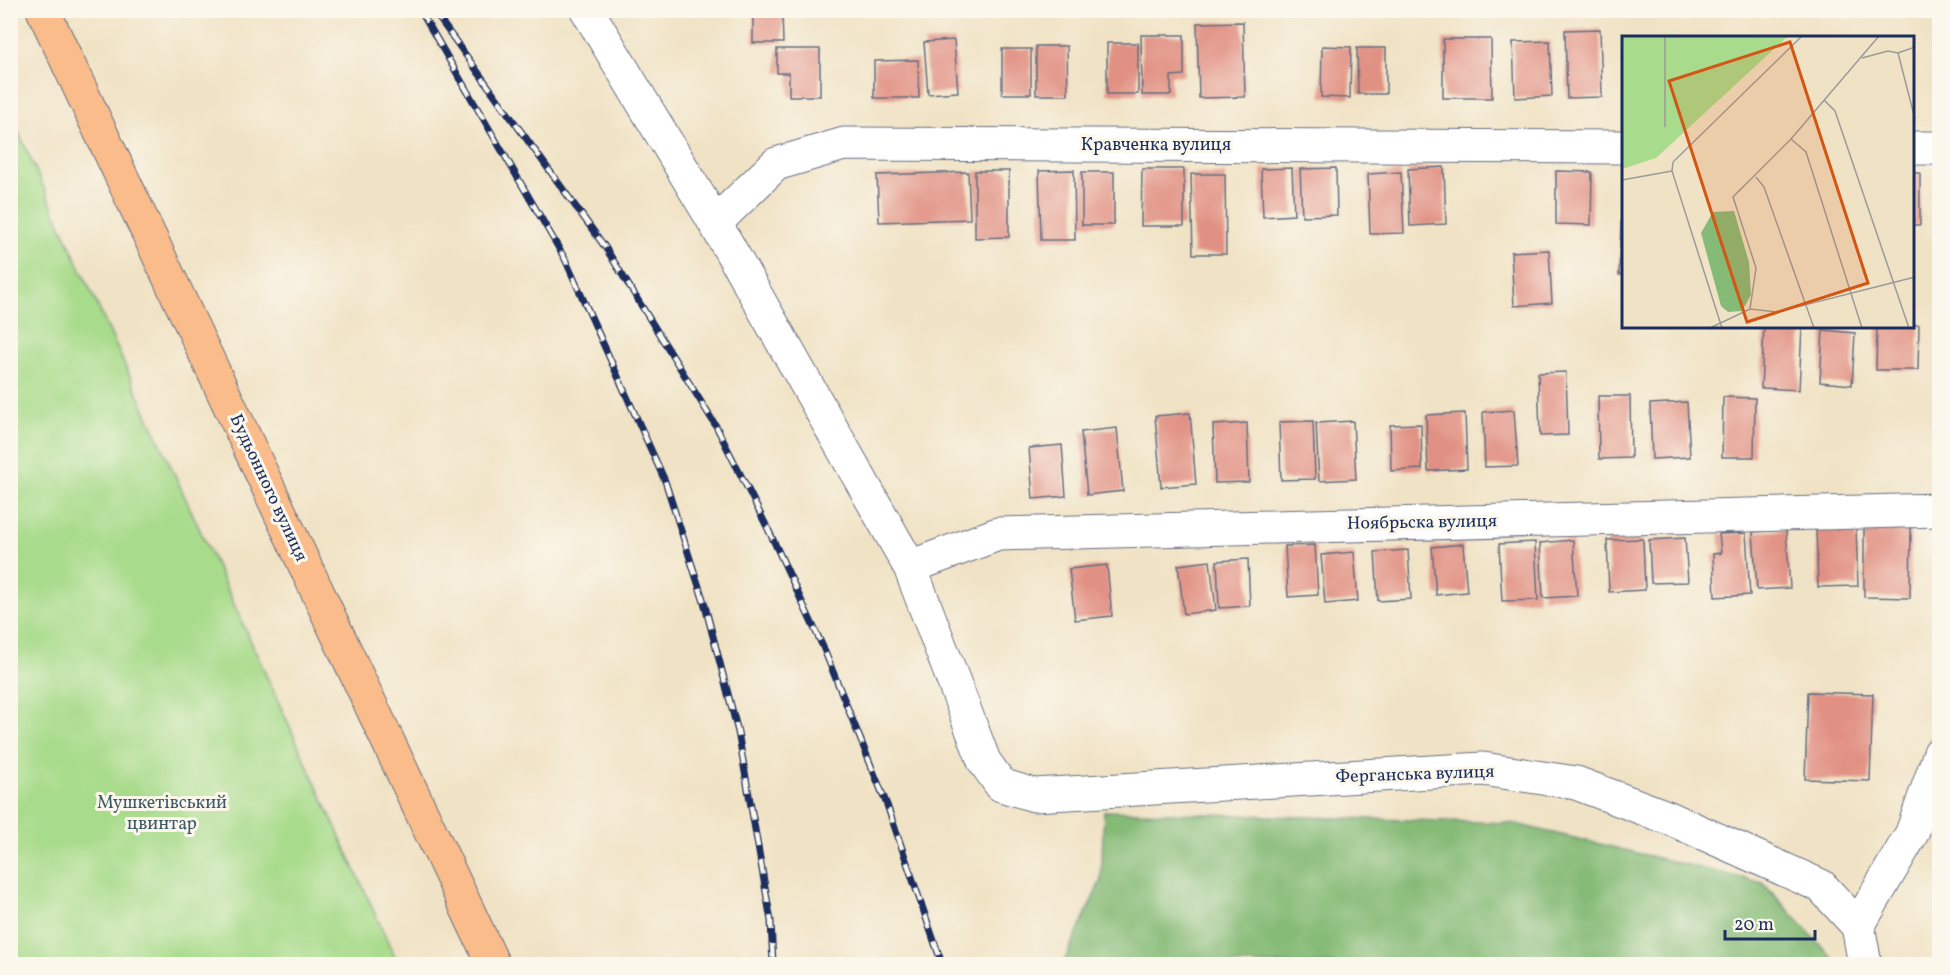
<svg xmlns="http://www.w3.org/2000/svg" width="1950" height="975" font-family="Vollkorn,serif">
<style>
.green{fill:#a8db8b;stroke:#628574;stroke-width:1.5}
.forest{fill:#86bb77;stroke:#50756a;stroke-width:1.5}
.building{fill:#e19183}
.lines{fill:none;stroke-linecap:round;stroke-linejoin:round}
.minor-casing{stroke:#666e82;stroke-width:35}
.major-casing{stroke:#666e82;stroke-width:35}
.minor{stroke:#fff;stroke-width:33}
.major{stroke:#f9bc8a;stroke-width:33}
.rail-casing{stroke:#1b2f5e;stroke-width:7}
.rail{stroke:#fbf7ec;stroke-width:4.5;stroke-dasharray:14;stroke-linecap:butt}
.labels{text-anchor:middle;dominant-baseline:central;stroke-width:6;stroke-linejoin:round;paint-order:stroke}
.street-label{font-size:18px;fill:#1b2f5e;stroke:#fbf7ec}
.park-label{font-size:18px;fill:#3e5a69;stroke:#fbf7ec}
.inset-road{fill:none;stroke:#9b9a9b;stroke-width:1.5}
.view{fill:#d45514;fill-opacity:0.15;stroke:#d45514;stroke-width:3}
.inset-edge{fill:none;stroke:#1b2f5e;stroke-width:3}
</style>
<rect width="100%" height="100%" fill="#fbf7ec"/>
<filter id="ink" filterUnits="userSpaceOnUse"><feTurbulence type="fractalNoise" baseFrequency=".0167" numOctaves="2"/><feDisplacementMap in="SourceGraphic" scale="12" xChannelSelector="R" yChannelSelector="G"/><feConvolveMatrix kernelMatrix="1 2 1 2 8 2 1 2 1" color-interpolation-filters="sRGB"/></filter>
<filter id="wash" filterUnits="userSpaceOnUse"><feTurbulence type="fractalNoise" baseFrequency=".008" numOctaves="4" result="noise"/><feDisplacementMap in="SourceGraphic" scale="24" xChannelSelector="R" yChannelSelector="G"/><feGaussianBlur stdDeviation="1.35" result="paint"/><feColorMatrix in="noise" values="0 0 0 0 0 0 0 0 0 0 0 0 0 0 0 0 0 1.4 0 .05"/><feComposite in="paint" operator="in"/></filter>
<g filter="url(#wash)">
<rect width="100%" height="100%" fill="#f0e2c4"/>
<!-- green -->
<path class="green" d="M11,116L398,964H11Z"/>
<!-- forest -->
<path class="forest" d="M1104,811L1511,823L1763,883L1838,964H1063L1101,880Z"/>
<g id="blocks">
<!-- building -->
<path class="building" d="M753,10H782L783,43H753Z
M1243,22L1245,97L1199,98L1197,23Z
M1600,29L1602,97L1567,98L1565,30Z
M1141,35H1184V75L1171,76V95H1142Z
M1443,39H1491L1492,98H1443Z
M954,40L958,92L928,94L924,42Z
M1550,41L1552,96L1515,98L1513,42Z
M1107,43H1138V94H1107Z
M1036,46H1067L1068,95H1036Z
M1322,46L1351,47L1350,98L1321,97Z
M1357,48H1386V94H1358Z
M777,49H820V96H789V73H777Z
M1002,49H1031V94H1002Z
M918,60L919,98H874V61Z
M1444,167L1446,224L1410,226L1408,169Z
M1292,168L1294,215L1263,217L1261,169Z
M1336,168L1337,215L1302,216L1300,169Z
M1142,169H1184V226H1141Z
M1074,170L1075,240H1041L1039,171Z
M975,171H1009V237L975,238Z
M1556,171L1592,172L1591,225L1556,224Z
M968,172L970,219L879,222L877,175Z
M1082,172H1114V225H1082Z
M1401,172L1404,233L1370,234L1368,174Z
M1912,173H1920V225H1912Z
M1191,174H1225L1226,254H1193Z
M1621,222H1623V275H1619Z
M1549,250L1552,303L1514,306L1511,252Z
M1912,325H1919L1918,370H1876L1877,327H1912Z
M1764,327H1802L1799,390L1761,388Z
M1823,330L1855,333L1852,385L1820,382Z
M1566,372L1568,435L1540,436L1538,373Z
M1598,396H1630L1631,458L1599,459Z
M1723,397L1755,398L1754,457H1722Z
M1687,402L1690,457L1652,459L1650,404Z
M1514,410L1518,466L1485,467L1483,412Z
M1190,413L1196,484L1161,487L1155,416Z
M1465,413L1467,469L1428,471L1426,415Z
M1313,421L1315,479L1281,480L1279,422Z
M1353,421L1356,479L1319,481L1316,423Z
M1247,423L1249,482L1215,483L1213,425Z
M1421,424L1422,469L1391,471L1390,425Z
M1117,428L1123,491L1087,495L1081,432Z
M1062,445L1066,496L1033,499L1029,448Z
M1856,527L1858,586L1818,587L1816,528Z
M1864,527H1911L1910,598L1864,597Z
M1786,530L1790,588L1757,590L1753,532Z
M1746,533L1750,595L1715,597L1713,554L1721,553L1719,534Z
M1685,538L1688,582L1651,583L1649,540Z
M1643,539L1645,590L1609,592L1607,540Z
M1573,540L1577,596L1543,598L1540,543Z
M1535,542L1538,600L1502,601L1499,544Z
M1463,544L1467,592L1436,595L1432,547Z
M1315,545L1318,595L1288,597L1285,546Z
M1408,550L1411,599L1378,601L1375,552Z
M1354,552L1358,601L1325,604L1321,555Z
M1248,559L1250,606L1219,608L1217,561Z
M1210,561L1216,610L1184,614L1178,565Z
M1107,565L1112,616L1075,620L1069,569Z
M1808,692L1873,694L1870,781L1805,779Z"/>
</g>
</g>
<g filter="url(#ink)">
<use href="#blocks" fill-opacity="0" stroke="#666e82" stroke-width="1.5"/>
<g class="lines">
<defs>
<path id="minor" d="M587,10L715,223L910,567L984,761L1001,785L1034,795L1483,769L1576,783L1669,818L1821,886L1858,926
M1912,148H1940
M715,223L776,164L844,144L1623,147
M910,567L998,534L1940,510
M1865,964L1858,926L1912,833L1940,753"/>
<path id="major" d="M43,10L493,964"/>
</defs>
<!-- minor casing -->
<use href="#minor" class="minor-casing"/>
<!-- major casing -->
<use href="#major" class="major-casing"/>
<!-- minor -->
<use href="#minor" class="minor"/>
<!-- major -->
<use href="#major" class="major"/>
<defs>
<path id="rail" d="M420,10L565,259L665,481L704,602L738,732L771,921L773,964
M433,10L605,247L716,426L769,531L823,647L887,805L942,964"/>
</defs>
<!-- rail casing -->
<use href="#rail" class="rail-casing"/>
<!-- rail -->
<use href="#rail" class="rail"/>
</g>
</g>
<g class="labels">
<!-- street labels -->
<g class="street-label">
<text x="1156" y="145">Кравченка вулиця</text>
<text transform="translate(268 488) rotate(65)">Будьонного вулиця</text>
<text transform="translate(1422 523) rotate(-1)">Ноябрьска вулиця</text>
<text transform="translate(1415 775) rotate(-2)">Ферганська вулиця</text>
</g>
<!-- park labels -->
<g class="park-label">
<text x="162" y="803">Мушкетівський<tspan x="162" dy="21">цвинтар</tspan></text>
</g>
</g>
<!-- overview -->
<g transform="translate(1622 36)">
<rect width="292" height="292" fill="#f0e2c4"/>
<path d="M0,0H166L34,122L0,133Z" fill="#a8db8b"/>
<path d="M112,175L127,226L129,259L120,275L106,276L99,270L79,197L91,176Z" fill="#86bb77"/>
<path class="inset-road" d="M276,17L293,83M240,22L266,15L276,17L293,11M202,64L213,75L287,292M43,91V0M169,103L184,116L240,292M134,141L142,151L192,292M0,144L50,135M128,273L134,232L111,161L169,103L257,0M88,292L128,273L155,276L293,241M100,292L50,135L51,126L180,0"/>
<path class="view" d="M168,6L246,247L125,286L47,45Z"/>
<rect width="292" height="292" class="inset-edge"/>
</g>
<!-- margin -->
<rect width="1950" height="975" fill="none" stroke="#fbf7ec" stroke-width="36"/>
<!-- scale -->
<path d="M1725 930v9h90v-9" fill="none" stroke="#1b2f5e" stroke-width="3"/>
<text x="1734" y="930" font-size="18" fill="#1b2f5e" stroke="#fbf7ec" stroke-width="4.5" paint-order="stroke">20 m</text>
</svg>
